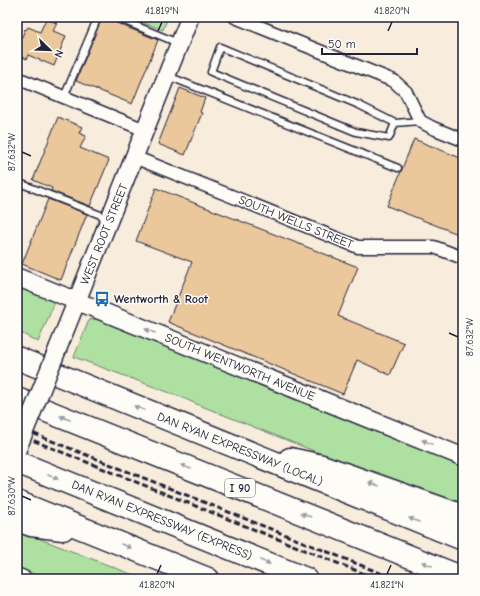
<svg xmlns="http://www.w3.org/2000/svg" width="480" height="596" font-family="'Comic Neue',sans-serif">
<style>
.green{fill:#ade0a1;stroke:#68816e}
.building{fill:#ebc79c;stroke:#22223b}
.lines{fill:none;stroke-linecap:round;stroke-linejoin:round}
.lane-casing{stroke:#22223b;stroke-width:9}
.street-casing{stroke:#22223b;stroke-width:15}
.secondary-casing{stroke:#22223b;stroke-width:20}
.highway-casing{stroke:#22223b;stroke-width:25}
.lane{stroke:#fdfcf7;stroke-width:6}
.street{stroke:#fdfcf7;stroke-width:12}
.secondary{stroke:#fdfcf7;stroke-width:17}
.highway{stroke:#fdfcf7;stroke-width:22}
.rail{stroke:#22223b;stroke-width:3;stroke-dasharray:6 3;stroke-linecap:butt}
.secondary-bridge-casing{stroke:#22223b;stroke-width:20;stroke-linecap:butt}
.secondary-bridge{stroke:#fdfcf7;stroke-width:17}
.oneway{fill:#9a9aa2}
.ticks{fill:none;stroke:#22223b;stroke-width:1.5}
.labels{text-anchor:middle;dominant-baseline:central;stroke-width:3;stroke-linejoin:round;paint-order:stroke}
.shield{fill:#fdfcf7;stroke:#646373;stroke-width:1}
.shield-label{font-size:11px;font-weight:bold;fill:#22223b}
.street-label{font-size:12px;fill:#22223b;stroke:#fdfcf7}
.poi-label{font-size:12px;font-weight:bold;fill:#22223b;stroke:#fdfcf7;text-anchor:start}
.neatline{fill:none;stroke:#22223b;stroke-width:1.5}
.ticks-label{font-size:10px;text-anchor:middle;fill:#22223b}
</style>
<rect width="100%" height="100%" fill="#f8ecdc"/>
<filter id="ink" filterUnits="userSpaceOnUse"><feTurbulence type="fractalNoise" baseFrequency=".025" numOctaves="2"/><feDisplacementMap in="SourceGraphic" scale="8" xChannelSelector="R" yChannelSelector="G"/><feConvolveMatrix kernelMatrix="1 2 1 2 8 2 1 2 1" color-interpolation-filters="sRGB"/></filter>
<g filter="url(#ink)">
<!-- green -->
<path class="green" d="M128,17H168L163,30Z
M17,287L55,302L38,342L17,331Z
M96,319L463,467V507L411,490L194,403L181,397L74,357L89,320Z
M17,530L144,579H47L17,567Z"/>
<!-- building -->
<path class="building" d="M102,17L158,40L132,104L76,81Z
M46,19L57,23L53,31L66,36L54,66L28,55L27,59L17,55V50L25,29L26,30L28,27L40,32Z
M180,88L205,98L200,112L202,113L185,155L158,144Z
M58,117L82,127L79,133L86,136L80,148L109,160L90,206L51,191L52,188L33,180Z
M414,139L463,159V236L387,206Z
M156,188L358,267L338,316L404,343L390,375L357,360L343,394L168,322L192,262L136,241Z
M48,199L87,214L61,280L22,264Z"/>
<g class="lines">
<defs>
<path id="lane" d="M115,17L178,43
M168,76L398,168
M64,97L98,17
M395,123L389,138L356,132L211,72L220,47L359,105L395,123L420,121
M17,182L108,218"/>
<path id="street" d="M235,17L394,81L406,92L420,121L433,128L463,140
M17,78L145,130
M134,157L358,247H434L463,258"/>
<path id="secondary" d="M17,277L463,457
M58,348L190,17
M17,577L22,579"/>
<path id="highway" d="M17,358L463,539
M17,399L463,578
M290,459L322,466L463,516
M17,462L306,579
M17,502L208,579
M17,520L31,525L63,529"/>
</defs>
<!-- lane casing -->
<use href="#lane" class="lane-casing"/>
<!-- street casing -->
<use href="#street" class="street-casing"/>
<!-- secondary casing -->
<use href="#secondary" class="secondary-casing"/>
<!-- highway casing -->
<use href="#highway" class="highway-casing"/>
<!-- lane -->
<use href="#lane" class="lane"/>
<!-- street -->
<use href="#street" class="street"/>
<!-- secondary -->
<use href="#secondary" class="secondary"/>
<!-- highway -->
<use href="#highway" class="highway"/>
<!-- rail -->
<path class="rail" d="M17,427L395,579
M17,434L377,579"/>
<defs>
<path id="secondary-bridge" d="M17,450L58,348"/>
</defs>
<!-- secondary-bridge casing -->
<use href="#secondary-bridge" class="secondary-bridge-casing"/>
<!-- secondary-bridge -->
<use href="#secondary-bridge" class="secondary-bridge"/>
</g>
<!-- one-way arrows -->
<defs><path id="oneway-solid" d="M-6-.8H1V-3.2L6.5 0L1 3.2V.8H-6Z"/></defs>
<g class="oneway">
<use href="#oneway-solid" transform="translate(150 331) rotate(-158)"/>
<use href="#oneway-solid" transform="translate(139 408) rotate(-158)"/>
<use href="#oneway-solid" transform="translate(65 418) rotate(-158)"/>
<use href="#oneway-solid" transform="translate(427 442) rotate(-158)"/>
<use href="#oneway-solid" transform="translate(186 467) rotate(-158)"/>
<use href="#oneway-solid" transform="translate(53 477) rotate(22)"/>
<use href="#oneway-solid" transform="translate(374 484) rotate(-160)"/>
<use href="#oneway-solid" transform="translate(306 515) rotate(-158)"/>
<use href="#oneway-solid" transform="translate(414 520) rotate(-158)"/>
<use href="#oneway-solid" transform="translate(126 546) rotate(22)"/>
<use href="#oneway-solid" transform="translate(265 562) rotate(22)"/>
<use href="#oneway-solid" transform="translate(427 564) rotate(-158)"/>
</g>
</g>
<!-- ticks -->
<path class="ticks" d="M158,31L162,22M388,31L392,22M22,152L31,156M449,333L458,337M22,496L31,500M157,574L161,565M387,574L391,565"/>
<!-- icons -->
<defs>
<symbol id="bus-bare" viewBox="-9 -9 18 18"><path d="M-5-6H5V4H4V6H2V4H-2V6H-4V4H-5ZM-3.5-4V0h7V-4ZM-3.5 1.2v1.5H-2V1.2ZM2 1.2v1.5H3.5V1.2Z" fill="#1f6fb2" stroke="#fdfcf7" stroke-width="2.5" paint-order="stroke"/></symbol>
</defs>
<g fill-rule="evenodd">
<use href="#bus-bare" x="91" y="288" width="22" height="22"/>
</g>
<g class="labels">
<!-- shield labels -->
<rect class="shield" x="225" y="479" width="30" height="18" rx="3"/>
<g class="shield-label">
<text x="240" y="488">I 90</text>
</g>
<!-- street labels -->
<g class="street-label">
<text transform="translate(296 222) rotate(22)">SOUTH WELLS STREET</text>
<text transform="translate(104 234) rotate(-68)">WEST ROOT STREET</text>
<text transform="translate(240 367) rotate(22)">SOUTH WENTWORTH AVENUE</text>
<text transform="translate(240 449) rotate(22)">DAN RYAN EXPRESSWAY (LOCAL)</text>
<text transform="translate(162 520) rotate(22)">DAN RYAN EXPRESSWAY (EXPRESS)</text>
</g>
<!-- poi labels -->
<g class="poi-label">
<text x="114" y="299">Wentworth &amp; Root</text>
</g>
</g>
<!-- margin -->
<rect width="480" height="596" fill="none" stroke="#fdfcf7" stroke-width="44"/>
<!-- north arrow -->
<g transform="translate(50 50) rotate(113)" stroke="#fdfcf7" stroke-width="3" paint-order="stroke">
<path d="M0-3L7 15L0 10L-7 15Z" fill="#22223b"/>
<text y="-6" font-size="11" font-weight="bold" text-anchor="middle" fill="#22223b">N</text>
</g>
<!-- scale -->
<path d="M322 48v6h95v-6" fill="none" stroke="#22223b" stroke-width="2"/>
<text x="328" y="48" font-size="12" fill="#22223b" stroke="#fdfcf7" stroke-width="3" paint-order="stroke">50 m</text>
<rect x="22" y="22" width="436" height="552" class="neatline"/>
<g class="ticks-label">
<text x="162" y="14">41.819°N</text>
<text x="392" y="14">41.820°N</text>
<text transform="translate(11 152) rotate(-90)" y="4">87.632°W</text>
<text transform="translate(469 337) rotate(-90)" y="4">87.632°W</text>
<text transform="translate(11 496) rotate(-90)" y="4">87.630°W</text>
<text x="157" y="588">41.820°N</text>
<text x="387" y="588">41.821°N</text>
</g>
</svg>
